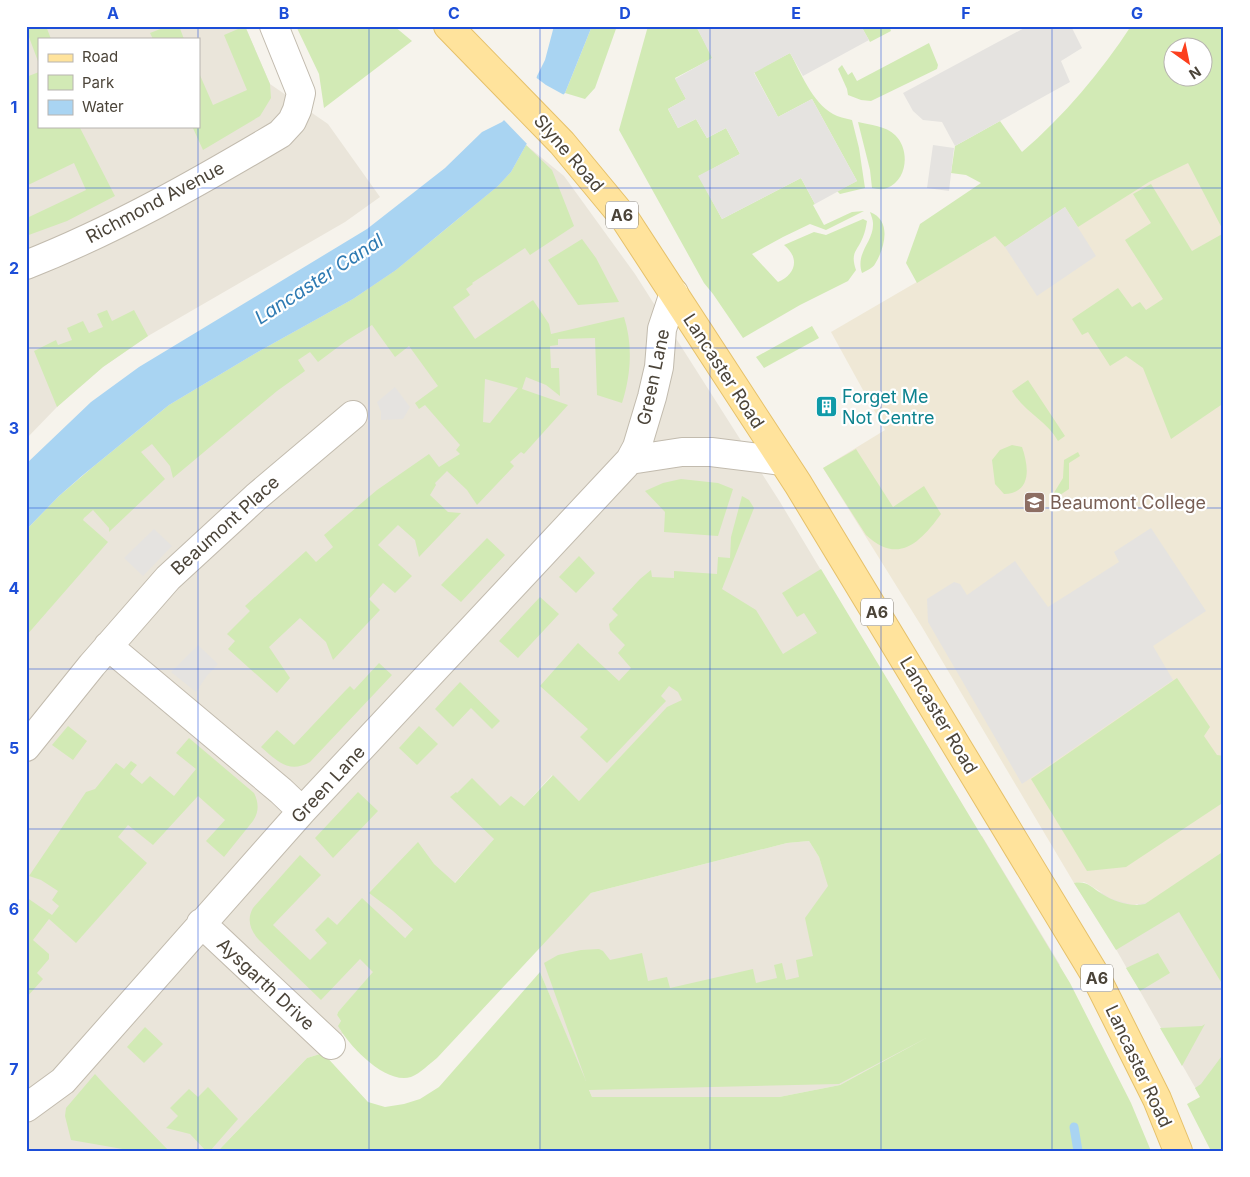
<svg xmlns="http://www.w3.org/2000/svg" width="1250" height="1177" font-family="Inter,sans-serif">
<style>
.residential{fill:#eae5da;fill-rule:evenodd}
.education{fill:#efe8d6}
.green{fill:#d2eab5;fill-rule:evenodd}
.parking{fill:#e5e3e0}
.water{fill:#a9d4f2}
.pier{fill:#f6f3ec}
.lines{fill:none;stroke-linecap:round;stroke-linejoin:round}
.stream{stroke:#a9d4f2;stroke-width:9}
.minor-casing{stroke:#c2bbae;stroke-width:30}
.major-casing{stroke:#e6c16a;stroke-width:30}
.minor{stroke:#fff;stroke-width:28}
.major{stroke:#ffe39c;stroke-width:28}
.grid{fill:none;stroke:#1d4ed8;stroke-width:1;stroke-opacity:0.55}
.labels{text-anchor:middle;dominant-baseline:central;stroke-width:4.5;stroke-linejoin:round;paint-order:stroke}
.shield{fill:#fff;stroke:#817c74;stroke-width:1}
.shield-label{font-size:16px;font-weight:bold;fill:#4b4439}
.street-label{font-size:18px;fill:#4b4439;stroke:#fff}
.culture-label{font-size:18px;fill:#0d838f;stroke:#fff;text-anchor:start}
.education-label{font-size:18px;fill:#785e54;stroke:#fff;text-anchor:start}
.water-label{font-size:19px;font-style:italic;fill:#2e7ab2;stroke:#fff}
.neatline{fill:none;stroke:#1d4ed8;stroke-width:2}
.grid-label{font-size:16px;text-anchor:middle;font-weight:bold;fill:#1d4ed8}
</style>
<rect width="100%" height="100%" fill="#f6f3ec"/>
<!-- residential -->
<path class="residential" d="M26,26H245L270,84L328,124L380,197L345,222L148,336L103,367L57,407L26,439ZM39,39H199V126H39Z
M526,145L564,176L635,274L780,502L861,637L668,707L579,801L552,775L338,1012L337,1015L341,1021L340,1030L343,1033L323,1053L307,1058L218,1151H26V530L169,405L256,353L353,299L448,229L511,172Z
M982,836L1060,965L840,1085L779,1097H592L540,972L539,948L591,893L787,843L809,841L819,857L829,886Z
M1224,851V1138L1109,937L1074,883L1137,905Z"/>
<!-- education -->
<path class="education" d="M1224,37V851L1149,902L1133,905L1110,898L1088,884L1084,882L1074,883L922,627L823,468L885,430L831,332L982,244L1172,78H1202V48Z"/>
<!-- green -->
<path class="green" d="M26,26H46L51,39H39V64L29,37H26Z
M168,26H179L184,39H153L150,33Z
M245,26L270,84L271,98L260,116L203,150L192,126H199V73L213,105L247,90L224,35Z
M296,26H394L412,41L324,108L319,74Z
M592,26H617L595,88L585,99L565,93Z
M648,26H696L713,58L675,78L686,99L668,109L678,128L696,119L707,138L726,128L740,154L699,176L722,219L801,178L815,204L813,205L824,225L852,212L864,211L826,230L810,224L783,237L752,254L778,282C796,274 800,258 784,245L814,232L826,235L863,219L867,221C866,227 865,232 863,237C857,252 850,252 856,270L848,281L800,305L743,338L713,294L704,283L619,130Z
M861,26H889L891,31L870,42Z
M1131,26H1224V232L1188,163L1149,182L1078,227L1065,207L1005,247L995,236L917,283L906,263L920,224L981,183L966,175L951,173L955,146L1000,121L1022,152C1064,116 1101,72 1131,26ZM1172,48H1202V78H1172Z
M929,43L938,65L937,69L871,101L861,100L848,95L847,89L838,69L842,65L848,75L852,72L857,81Z
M790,53C801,73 812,102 833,114C838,117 845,118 852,120L859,148L865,188L840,194L837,191L857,181L812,99L778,117L754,72Z
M39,72V126H79L115,196L67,221L26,236V212L29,217L86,190L74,163L26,186V77Z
M858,122C870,125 886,126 895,135C910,149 908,180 887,188C882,190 877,189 872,188L870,170Z
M526,145L552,170L574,226L530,255L525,248L472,283L473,284L466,289L470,295L453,307L475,339L533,300L549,324L551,334L624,317C633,345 631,375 622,403L597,395L595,338L558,339V345L550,346L551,368H559L560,396L546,385L526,377L522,389L568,405L524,454L521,452L510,462L514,466L477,505L467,490L447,471L435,483L436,485L430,495L448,512L461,513L419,557L415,540L398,525L378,545L412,576L395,593L383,583L369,599L380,610L333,660L326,642L300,618L269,647L290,678L277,693L228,649L235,641L227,634L250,611L245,606L306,551L316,562L333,547L324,535L377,490L429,454L439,467L460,454L456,450L460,445L425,405L419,409L415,403L438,386L409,346L395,357L372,325L346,341L318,362L310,352L298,360L305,371L277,391L173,478L170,466L152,444L141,452L165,479L109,532V528L93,510L84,518L83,520L108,542L26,636V530L59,496L94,466L169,405L256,353L353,299L396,270L498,186L511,172ZM485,379L518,388L490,423L483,422Z
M1151,184L1192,251L1224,233V403L1171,439L1143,368L1126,356L1110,366L1088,332L1082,335L1072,319L1118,288L1132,307L1140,302L1146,310L1163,299L1125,240L1151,223L1133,194Z
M870,212C892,220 885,248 875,264C873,268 866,271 862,273C855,252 874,242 873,223C873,220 871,215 870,212Z
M582,239L596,258L619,302L578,305L548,260Z
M107,310L112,321L134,310L148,336L103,367L57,407L34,351L56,340L58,345L72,340L67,328L83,321L89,333L103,327L97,314Z
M812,326L819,338L764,368L756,357Z
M1028,380L1065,436L1058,441C1047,421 1024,412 1012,391Z
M1012,445L1022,447C1029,467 1032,493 1004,494L995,484L992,460L1000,450Z
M856,449L893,507L924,486L941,514C920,543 898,565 866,535L823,468Z
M1078,452L1080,456L1069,463V489L1054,499L1052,496L1063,478L1064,460Z
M681,479L718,483L733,489L718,536L664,532L665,512L645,491L663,483Z
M742,496L749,500L754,508L722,589L756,610L783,654L817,633L804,613L797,617L782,593L821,569L1070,983L1131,1103L1151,1151H218L307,1058L323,1053L368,1102L385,1107L404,1104L420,1099L439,1087L540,972L586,1081L544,963L558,955L581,950L599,949L603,951L610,960L642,953L648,981L667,977L670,988L753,969L756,983L777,978L774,965L782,963L786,980L799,977L796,960L813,956L805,918L828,886L819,857L809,841L787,843L591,893L437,1058C429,1064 421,1073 411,1077C386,1085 349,1046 338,1026L341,1021L337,1015L338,1012L373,972L360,959L321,1000L259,940C251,931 246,920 253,908L300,855L321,875L273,925L310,960L327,943L315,930L328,917L337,925L362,898L405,938L413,929L393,911L369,893L418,842L434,864L455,883L494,839L450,797L456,792L457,793L472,778L500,806L511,796L524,806L553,775L579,801L667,707L682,700L678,692L669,686L661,696L666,701L607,763L580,737L588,729L540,686L578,643L619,681L631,668L618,653L625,645L610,630L609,624L618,615L612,609L640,579L651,570L652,577L674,578V571L717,574L718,557L730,558L731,537ZM928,1037L840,1085L779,1097H592L589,1090L839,1084Z
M487,538L505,555L461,602L441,585Z
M579,556L595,573L576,593L559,577Z
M540,597L559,614L518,658L499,641Z
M379,663L392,675L310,762C289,774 277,761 261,747L277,730L294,745L345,691L350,686L354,690Z
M1177,678L1210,727L1204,736L1217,755L1224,756V802L1126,867L1087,871L1031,779Z
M460,682L500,721L492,729L471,708L453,727L435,709Z
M68,726L87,741L73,760L52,745Z
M419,726L438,744L417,765L399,748Z
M189,738L254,793C259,803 259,812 253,821L224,857L206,841L225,820L198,796L153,845L128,825L118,837L147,863L76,943L49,919L33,940L49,954V959L37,973L43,979L26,998V897L52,915L59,906L52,900L58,891L41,880L29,876L86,792L95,789L116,763L124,769L131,761L137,765L130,774L142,784L150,776L174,796L196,769L176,753Z
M358,792L378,811L333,858L315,838Z
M1224,851V987L1179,912L1116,950L1074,883C1089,881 1090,887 1102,894C1115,902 1130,907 1145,904Z
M1158,953L1170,973L1140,991L1126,968Z
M1205,1024L1182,1066L1160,1028L1202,1026Z
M145,1027L163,1044L144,1063L127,1047Z
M1224,1053V1151H1211L1187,1104L1200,1097L1195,1088L1201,1084Z
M95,1074L104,1084L169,1151H134L71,1140L65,1116L66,1108Z
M208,1087L238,1119L210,1151H206L190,1134L166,1128L178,1116L170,1108L189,1089L198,1097Z"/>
<!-- parking -->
<path class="parking" d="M696,26H861L869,40L803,76L790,53L754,73L778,117L812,99L857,181L815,204L801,178L722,219L698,176L740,154L726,128L707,138L696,119L678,128L668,109L686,99L675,79L712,58Z
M1028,26H1071L1082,48L1061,61L1070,82L955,146L942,122L923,120L913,111L903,93Z
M933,145L954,148L949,191L927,188Z
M1065,207L1096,256L1037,296L1005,247Z
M395,387L410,407L403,419L381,420V412L377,402Z
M1151,528L1206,611L1153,646L1173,680L1022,784L928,622L927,599L954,582L960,584L967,595L1015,561L1048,607L1119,562L1114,552Z
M154,529L172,546L143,576L124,558Z
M198,645L218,664L206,677L196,692L171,672Z"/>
<!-- water -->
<path class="water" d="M554,26H592L565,93L552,106L526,145L511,172L498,186L396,270L353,299L256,353L169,405L83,475L59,496L26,530V464L91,402L139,367L367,229L445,168L482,132L502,122L533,92L537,76L545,60Z"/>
<!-- pier -->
<path class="pier" d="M534,76L546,85L566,96L554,107L529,146L502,118L531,90Z"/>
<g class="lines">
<!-- stream -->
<path class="stream" d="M1074,1127L1078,1151"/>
<defs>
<path id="minor" d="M26,265C115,230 199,182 280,134L292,121L297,110L301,93L274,26
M630,460L682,452H711L782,461
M108,646L281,791L302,811
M26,747L92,665L168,578L256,497L353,415
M201,923L331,1045
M26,1108L63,1081L302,811L630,460L637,447L652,397L659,367L662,329L674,293"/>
<path id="major" d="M448,26L562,143L625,219L798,484L1094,973L1157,1099L1178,1151"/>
</defs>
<!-- minor casing -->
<use href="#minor" class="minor-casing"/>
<!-- major casing -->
<use href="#major" class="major-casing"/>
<!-- minor -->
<use href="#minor" class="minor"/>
<!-- major -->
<use href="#major" class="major"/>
</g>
<!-- grid -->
<path class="grid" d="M198,26V39M369,26V1151M540,26V1151M710,26V1151M881,26V1151M1052,26V1151M198,126V1151M26,188H1224M26,348H1224M26,508H1224M26,669H1224M26,829H1224M26,989H1224"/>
<!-- icons -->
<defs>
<symbol id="building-square" viewBox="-11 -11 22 22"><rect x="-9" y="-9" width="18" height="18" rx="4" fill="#0f9aa8" stroke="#fff"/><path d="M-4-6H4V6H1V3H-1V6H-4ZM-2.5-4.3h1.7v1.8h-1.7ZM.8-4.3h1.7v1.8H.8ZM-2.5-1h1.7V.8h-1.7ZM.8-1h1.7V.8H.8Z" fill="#fff"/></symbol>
<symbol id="university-square" viewBox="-11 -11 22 22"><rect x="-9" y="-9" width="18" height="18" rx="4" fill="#8d6e63" stroke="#fff"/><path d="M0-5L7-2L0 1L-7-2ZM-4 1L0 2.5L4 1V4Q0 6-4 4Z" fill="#fff"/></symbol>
</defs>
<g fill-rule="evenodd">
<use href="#building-square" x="814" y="394" width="25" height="25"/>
<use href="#university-square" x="1022" y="490" width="25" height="25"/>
</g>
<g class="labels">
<!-- shield labels -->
<g class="shield">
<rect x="606" y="201.5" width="32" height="27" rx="4"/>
<rect x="861" y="598.5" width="32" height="27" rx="4"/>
<rect x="1081" y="964.5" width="32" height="27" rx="4"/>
</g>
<g class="shield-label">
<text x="622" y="215">A6</text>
<text x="877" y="612">A6</text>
<text x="1097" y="978">A6</text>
</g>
<!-- street labels -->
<g class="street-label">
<text transform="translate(569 153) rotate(49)">Slyne Road</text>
<text transform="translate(155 202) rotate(-28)">Richmond Avenue</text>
<text transform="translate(724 371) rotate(57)">Lancaster Road</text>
<text transform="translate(653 377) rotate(-78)">Green Lane</text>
<text transform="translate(225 525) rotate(-42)">Beaumont Place</text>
<text transform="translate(939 715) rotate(59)">Lancaster Road</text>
<text transform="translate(328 784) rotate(-47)">Green Lane</text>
<text transform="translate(266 984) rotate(43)">Aysgarth Drive</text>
<text transform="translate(1139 1066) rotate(65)">Lancaster Road</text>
</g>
<!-- culture labels -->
<g class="culture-label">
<text x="842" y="396">Forget Me<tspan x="842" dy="21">Not Centre</tspan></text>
</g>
<!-- education labels -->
<g class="education-label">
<text x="1050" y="502">Beaumont College</text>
</g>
<!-- water labels -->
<g class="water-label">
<text transform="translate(319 279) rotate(-33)">Lancaster Canal</text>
</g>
</g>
<!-- border -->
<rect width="1250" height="1177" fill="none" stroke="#ffffff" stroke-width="55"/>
<!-- legend -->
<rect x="38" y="38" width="162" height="90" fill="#ffffff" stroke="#b7b4b0"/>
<rect x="48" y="54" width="25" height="8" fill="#ffe39c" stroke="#b7b4b0"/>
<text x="82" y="62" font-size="15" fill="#4b4439">Road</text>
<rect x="48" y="75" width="25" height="15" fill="#d2eab5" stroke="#b7b4b0"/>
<text x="82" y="88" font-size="15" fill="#4b4439">Park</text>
<rect x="48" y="100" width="25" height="15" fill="#a9d4f2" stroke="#b7b4b0"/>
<text x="82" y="112" font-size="15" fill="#4b4439">Water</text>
<!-- north arrow -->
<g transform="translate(1188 62) rotate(147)"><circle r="24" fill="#ffffff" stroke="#b7b4b0"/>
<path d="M0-4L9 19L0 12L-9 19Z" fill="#fc3f1d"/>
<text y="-8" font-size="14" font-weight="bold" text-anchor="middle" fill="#4b4439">N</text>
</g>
<rect x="28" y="28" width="1194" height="1122" class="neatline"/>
<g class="grid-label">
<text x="113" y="19">A</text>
<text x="284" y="19">B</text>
<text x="454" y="19">C</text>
<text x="625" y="19">D</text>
<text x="796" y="19">E</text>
<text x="966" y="19">F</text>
<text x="1137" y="19">G</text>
<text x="14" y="113">1</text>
<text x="14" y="274">2</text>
<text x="14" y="434">3</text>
<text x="14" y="594">4</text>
<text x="14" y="754">5</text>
<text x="14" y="915">6</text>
<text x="14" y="1075">7</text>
</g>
</svg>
